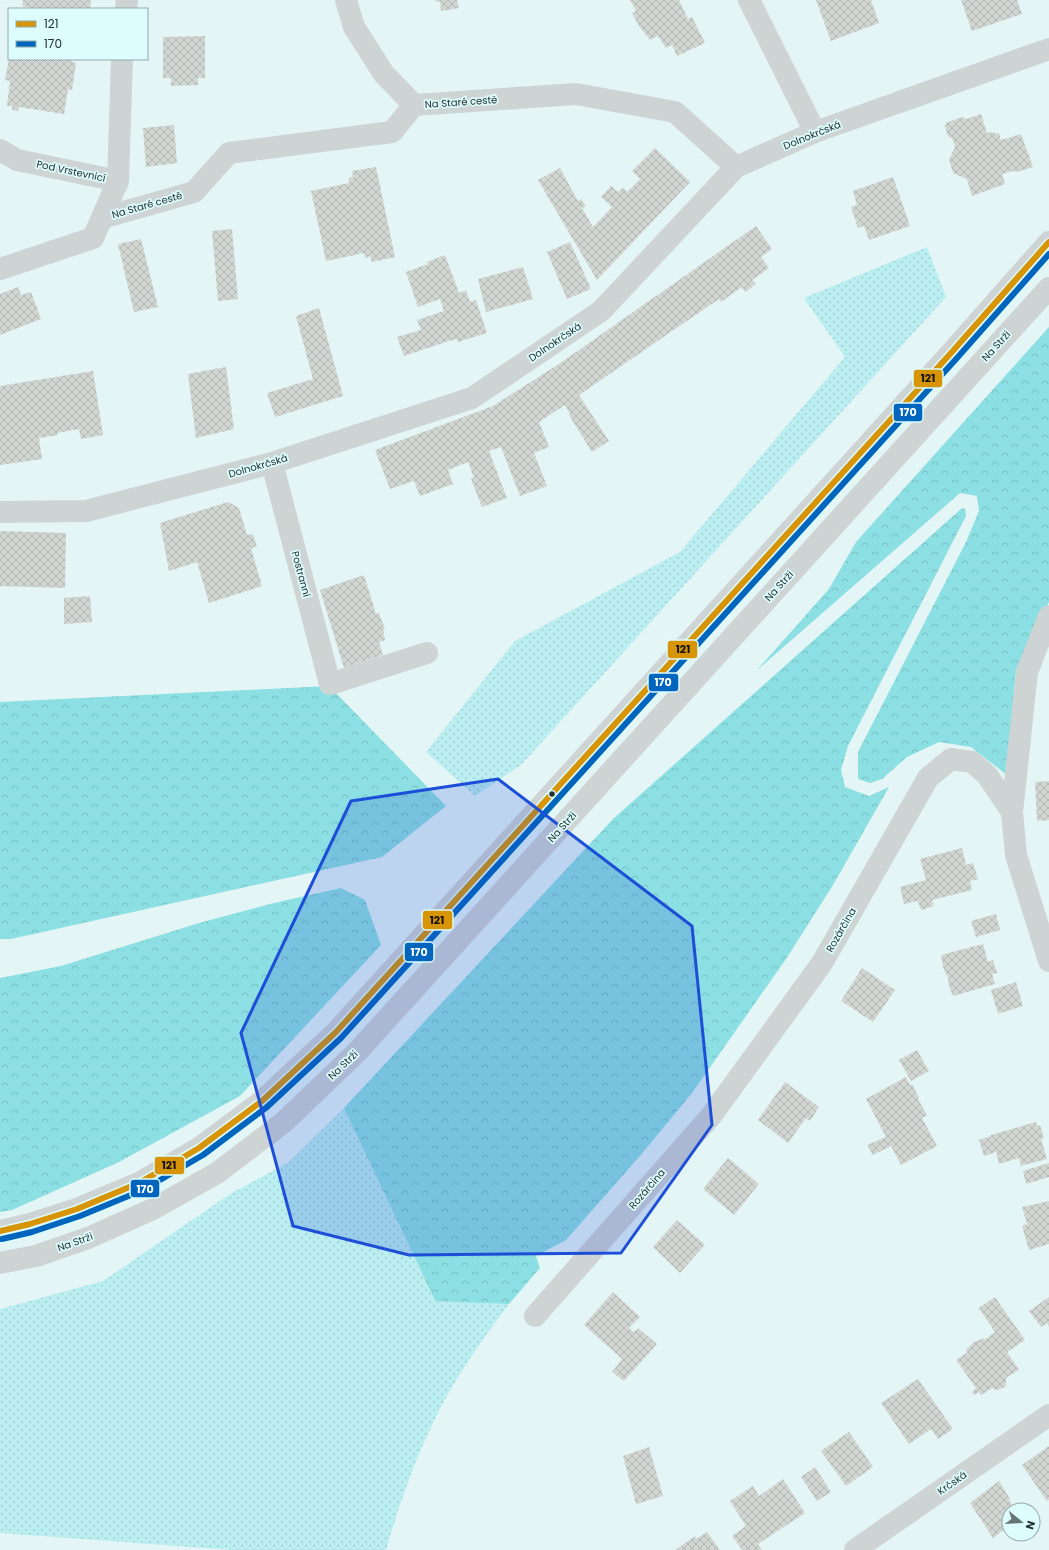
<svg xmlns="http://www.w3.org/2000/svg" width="1049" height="1550" font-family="Poppins,sans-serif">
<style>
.grass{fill:url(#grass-dots)}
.forest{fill:url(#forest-crowns)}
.building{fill:url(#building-cross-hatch)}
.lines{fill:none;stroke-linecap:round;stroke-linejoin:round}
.minor{stroke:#ced3d3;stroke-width:22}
.bus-1-casing{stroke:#ddfcfd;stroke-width:9}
.bus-2-casing{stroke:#ddfcfd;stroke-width:9}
.bus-1{stroke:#d79407;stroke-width:6}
.bus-2{stroke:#0065bd;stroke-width:6}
.marked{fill:#1d4ed8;fill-opacity:0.2;stroke:#1d4ed8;stroke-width:3;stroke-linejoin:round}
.bus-dot{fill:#243030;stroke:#ddfcfd;stroke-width:1.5}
.labels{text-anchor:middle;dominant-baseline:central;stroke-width:3.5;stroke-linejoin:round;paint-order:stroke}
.street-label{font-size:10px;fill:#243030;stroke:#ddfcfd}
.line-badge{stroke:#ddfcfd;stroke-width:1.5}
.badge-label{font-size:11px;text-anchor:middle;font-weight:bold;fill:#fff}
.pale-badge-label{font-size:11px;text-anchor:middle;font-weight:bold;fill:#111}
</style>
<defs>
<pattern id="grass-dots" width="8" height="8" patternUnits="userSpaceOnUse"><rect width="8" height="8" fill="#baeef0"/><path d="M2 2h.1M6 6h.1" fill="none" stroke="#a0ccce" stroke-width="1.8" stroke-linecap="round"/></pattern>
<pattern id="forest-crowns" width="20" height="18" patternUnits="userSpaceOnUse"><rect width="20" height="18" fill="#8cdfe2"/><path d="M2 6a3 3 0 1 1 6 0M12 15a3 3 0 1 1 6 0" fill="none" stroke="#79c0c2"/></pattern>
<pattern id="building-cross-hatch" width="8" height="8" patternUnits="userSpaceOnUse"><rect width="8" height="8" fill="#d2d6d3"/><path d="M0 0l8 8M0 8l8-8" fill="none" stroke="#b4b8b5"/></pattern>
</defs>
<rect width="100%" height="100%" fill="#e4f5f6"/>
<!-- grass -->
<path class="grass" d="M927,247L946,297L521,765L475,796L426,752L515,641L680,552L845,357L804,298Z
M344,1108L434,1300L509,1304C482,1340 455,1377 435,1419C414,1461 399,1505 386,1550H233L0,1533V1309L103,1281L230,1194L289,1162Z"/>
<!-- forest -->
<path class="forest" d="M1049,327V602L1016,671L1007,775L971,747L939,742L907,757L882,779L870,783L858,779V752L966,542L979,511L977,496L960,493L757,670L829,589L856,542Z
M965,508L966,516L848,746L841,770L845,787L869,796L889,787L833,885L786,959L692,1093L639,1157L566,1240L536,1256L540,1268L509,1304L435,1301L344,1108L613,819L961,509Z
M329,686L446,806L382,857L11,939H0V702Z
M341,888L365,900L381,945L240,1096L119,1162L12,1210L0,1212V978L61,966L199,923L274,903Z"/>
<!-- building -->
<path class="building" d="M23,0H91L90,9H27V7L22,6Z
M436,0H457L459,8L441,11L440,1L436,2Z
M630,0H679L688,19L692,17L705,43L677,56L672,45L666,48L658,36L650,40L639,26L632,13L636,11Z
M816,0H871L879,23L831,41Z
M961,0H1017L1022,14L972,31Z
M205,36V78H198V85L171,86V78H163V37Z
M9,59H72L71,62L76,63L72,90L68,89L64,114L19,107L18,111L12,110V106H7L10,81L5,80Z
M981,114L987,133L992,132L999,134L1001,140L1021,134L1033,167L1017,172L1013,171L1002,174L1005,184L972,196L967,179L953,173L949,160L955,147L952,138L948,136L945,127L946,123L962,117L966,119Z
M174,125L177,163L146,167L143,128Z
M655,148L690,182L597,280L538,180L560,168L578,201L581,199L586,206L582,208L593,227L612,207L601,197L611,186L618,192L623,187L627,192L640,179L632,171Z
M376,167L395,257L372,262L370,256L365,258L364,253L326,261L311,191L349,183V178L353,177L352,171Z
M893,177L910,226L869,240L864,226L858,228L851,207L857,205L853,191Z
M756,226L772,249L761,257L769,268L752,280L756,284L745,292L742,287L721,302L719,299L579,395L609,441L592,452L569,415L570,414L565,405L539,422L549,447L534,453L547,486L520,496L501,447L489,451L507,498L482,507L471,479L474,478L468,462L448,470L453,484L420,496L414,481L390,489L375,450L493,406L559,364Z
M232,229L238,299L218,301L212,231Z
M141,239L158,307L134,312L118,244Z
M570,242L591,289L567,299L547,252Z
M445,255L459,293L466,290L470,302L476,300L487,333L458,342L457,339L446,342L404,356L397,337L421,330L417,320L444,311L440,299L418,307L406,272L428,264L427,262Z
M523,267L533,299L486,312L478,279Z
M18,287L21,295L31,292L41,319L0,335V294Z
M319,308L343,396L275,417L267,393L313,379L296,316Z
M226,367L234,429L196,438L188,374Z
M93,371L103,435L81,439L79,429L57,433L58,435L39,438L42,459L0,465V386Z
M228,502L239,508L247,535L253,534L257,547L251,548L262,586L209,603L197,562L169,571L160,523Z
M0,531L66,533L65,588L0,586Z
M364,575L376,614L379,613L385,629L383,630L385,640L379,642L383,655L344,668L320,590Z
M90,596L92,622L64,624V598Z
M1049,781V820L1037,821L1035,782Z
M962,848L966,865L973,863L978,879L970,881L972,890L932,900L934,906L921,910L918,901L904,904L900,887L926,880L920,859Z
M996,914L1000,930L976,937L971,921Z
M983,944L988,962L993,960L997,973L992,974L995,984L953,996L949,986L948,978L943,967L941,955Z
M862,968L895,990L873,1022L841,1001Z
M1016,982L1023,1006L998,1014L991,990Z
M917,1050L929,1071L911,1081L899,1060Z
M906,1077L910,1085L912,1084L919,1098L918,1099L927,1115L922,1118L937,1146L901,1165L891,1146L873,1155L867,1145L886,1137L866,1099Z
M785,1082L819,1107L810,1121L806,1118L788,1143L758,1120Z
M1036,1122L1037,1126L1040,1125L1044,1138L1041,1139L1047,1159L1021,1166L1019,1158L999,1164L996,1152L984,1156L979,1140L991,1136V1135Z
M728,1158L759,1184L734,1215L703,1189Z
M1049,1163V1177L1026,1184L1023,1171Z
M1049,1201V1244L1029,1250L1022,1226L1027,1224L1022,1207Z
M677,1220L705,1245L680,1273L653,1247Z
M613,1292L640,1317L629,1328L634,1332L638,1328L657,1344L624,1381L612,1372L622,1359L584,1325Z
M995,1297L1025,1340L1007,1352L1019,1370L1006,1378V1386L1003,1388L997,1390L992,1388L981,1395L979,1392L974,1395L972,1392L976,1388L956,1360L968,1352L966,1350L974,1342L984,1338L985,1340L995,1332L979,1308Z
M1049,1297V1327L1047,1323L1041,1327L1029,1311Z
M918,1379L953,1429L938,1439L931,1429L909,1444L881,1403Z
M849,1432L873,1467L846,1486L821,1451Z
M1049,1446V1500L1047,1501L1022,1465Z
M649,1447L663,1496L636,1504L623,1456Z
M815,1467L831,1492L817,1501L801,1477Z
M783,1479L805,1513L758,1544L762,1550H742L732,1536L746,1526L730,1501L753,1486L759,1496Z
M999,1481L1010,1499L1009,1500L1016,1510H1009V1526L993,1538L970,1503Z
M707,1532L720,1550H675L695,1536L696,1539Z"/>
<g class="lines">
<!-- minor -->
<path class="minor" d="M346,0L354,27L384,74L414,105
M749,0L815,132
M126,9L127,0
M0,150L17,160L118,181
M102,218L194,192L229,153L392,132L414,105L576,94L675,112L736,167
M0,269L93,238L118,181L122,59
M272,463L330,684L427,653
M0,512L86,511L272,463L472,398L601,311L736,167L815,132L1049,49
M1049,616L1027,672L1012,812L1016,855L1049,961
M0,1231L30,1224L77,1209L139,1183L199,1148L262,1101L336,1032L951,353L1049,242
M0,1263L36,1256L88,1238L153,1209L217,1173L284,1122L357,1052L1049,288
M535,1316L711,1116L822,963L928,778L951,759L972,762L987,775L1012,812
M855,1550L1049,1415"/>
<defs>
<path id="bus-1" d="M0,1231L30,1224L77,1209L139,1183L199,1148L262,1101L336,1032L951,353L1049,242"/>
<path id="bus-2" d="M2,1239L32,1232L80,1216L143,1190L203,1155L267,1107L341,1038L957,358L1049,254"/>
</defs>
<!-- bus-1 casing -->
<use href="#bus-1" class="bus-1-casing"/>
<!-- bus-2 casing -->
<use href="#bus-2" class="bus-2-casing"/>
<!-- bus-1 -->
<use href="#bus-1" class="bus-1"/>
<!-- bus-2 -->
<use href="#bus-2" class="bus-2"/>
</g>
<!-- marked area -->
<path class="marked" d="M498,779L692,926L712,1125L621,1253L409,1255L293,1226L241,1033L351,801Z"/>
<!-- markers -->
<circle class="bus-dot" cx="552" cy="794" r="3.5"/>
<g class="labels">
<!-- street labels -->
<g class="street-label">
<text transform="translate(461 102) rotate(-4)">Na Staré cestě</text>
<text transform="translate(812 135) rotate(-22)">Dolnokrčská</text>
<text transform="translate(71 171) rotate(12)">Pod Vrstevnicí</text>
<text transform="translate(147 205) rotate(-16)">Na Staré cestě</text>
<text transform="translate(555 342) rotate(-34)">Dolnokrčská</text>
<text transform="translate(996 346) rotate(-48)">Na Strži</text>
<text transform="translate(258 466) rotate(-16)">Dolnokrčská</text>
<text transform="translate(301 574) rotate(75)">Postranní</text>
<text transform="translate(779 586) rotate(-48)">Na Strži</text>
<text transform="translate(562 827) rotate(-48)">Na Strži</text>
<text transform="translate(841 930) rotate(-60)">Rozárčina</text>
<text transform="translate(343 1065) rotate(-44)">Na Strži</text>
<text transform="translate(647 1189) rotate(-49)">Rozárčina</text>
<text transform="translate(75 1242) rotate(-20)">Na Strži</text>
<text transform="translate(952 1483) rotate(-35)">Krčská</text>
</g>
</g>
<g class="line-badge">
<rect x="913" y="369" width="30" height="19" rx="4" fill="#d79407"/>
<rect x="893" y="403" width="30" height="19" rx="4" fill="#0065bd"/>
<rect x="667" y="640" width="31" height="19" rx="4" fill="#d79407"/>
<rect x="648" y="673" width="31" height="19" rx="4" fill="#0065bd"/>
<rect x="422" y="910" width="31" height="20" rx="4" fill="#d79407"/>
<rect x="404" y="942" width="30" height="20" rx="4" fill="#0065bd"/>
<rect x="154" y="1156" width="31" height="19" rx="4" fill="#d79407"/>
<rect x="130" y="1179" width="30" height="19" rx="4" fill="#0065bd"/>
</g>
<g class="badge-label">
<text x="908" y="416">170</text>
<text x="663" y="686">170</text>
<text x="419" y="956">170</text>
<text x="145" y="1193">170</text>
</g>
<g class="pale-badge-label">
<text x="928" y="382">121</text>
<text x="683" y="653">121</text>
<text x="437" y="924">121</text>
<text x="169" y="1169">121</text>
</g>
<!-- legend -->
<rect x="8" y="8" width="140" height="52" fill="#ddfcfd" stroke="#93aaab"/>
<rect x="16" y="21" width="20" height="6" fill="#d79407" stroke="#93aaab"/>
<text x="44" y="28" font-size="12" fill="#243030">121</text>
<rect x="16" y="41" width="20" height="6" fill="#0065bd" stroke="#93aaab"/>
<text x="44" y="48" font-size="12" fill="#243030">170</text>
<!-- north arrow -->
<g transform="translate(1021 1522) rotate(108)"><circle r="19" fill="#ddfcfd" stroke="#93aaab"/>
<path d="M0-3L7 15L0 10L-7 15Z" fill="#677575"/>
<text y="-6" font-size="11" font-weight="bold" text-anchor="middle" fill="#243030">N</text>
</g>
</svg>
